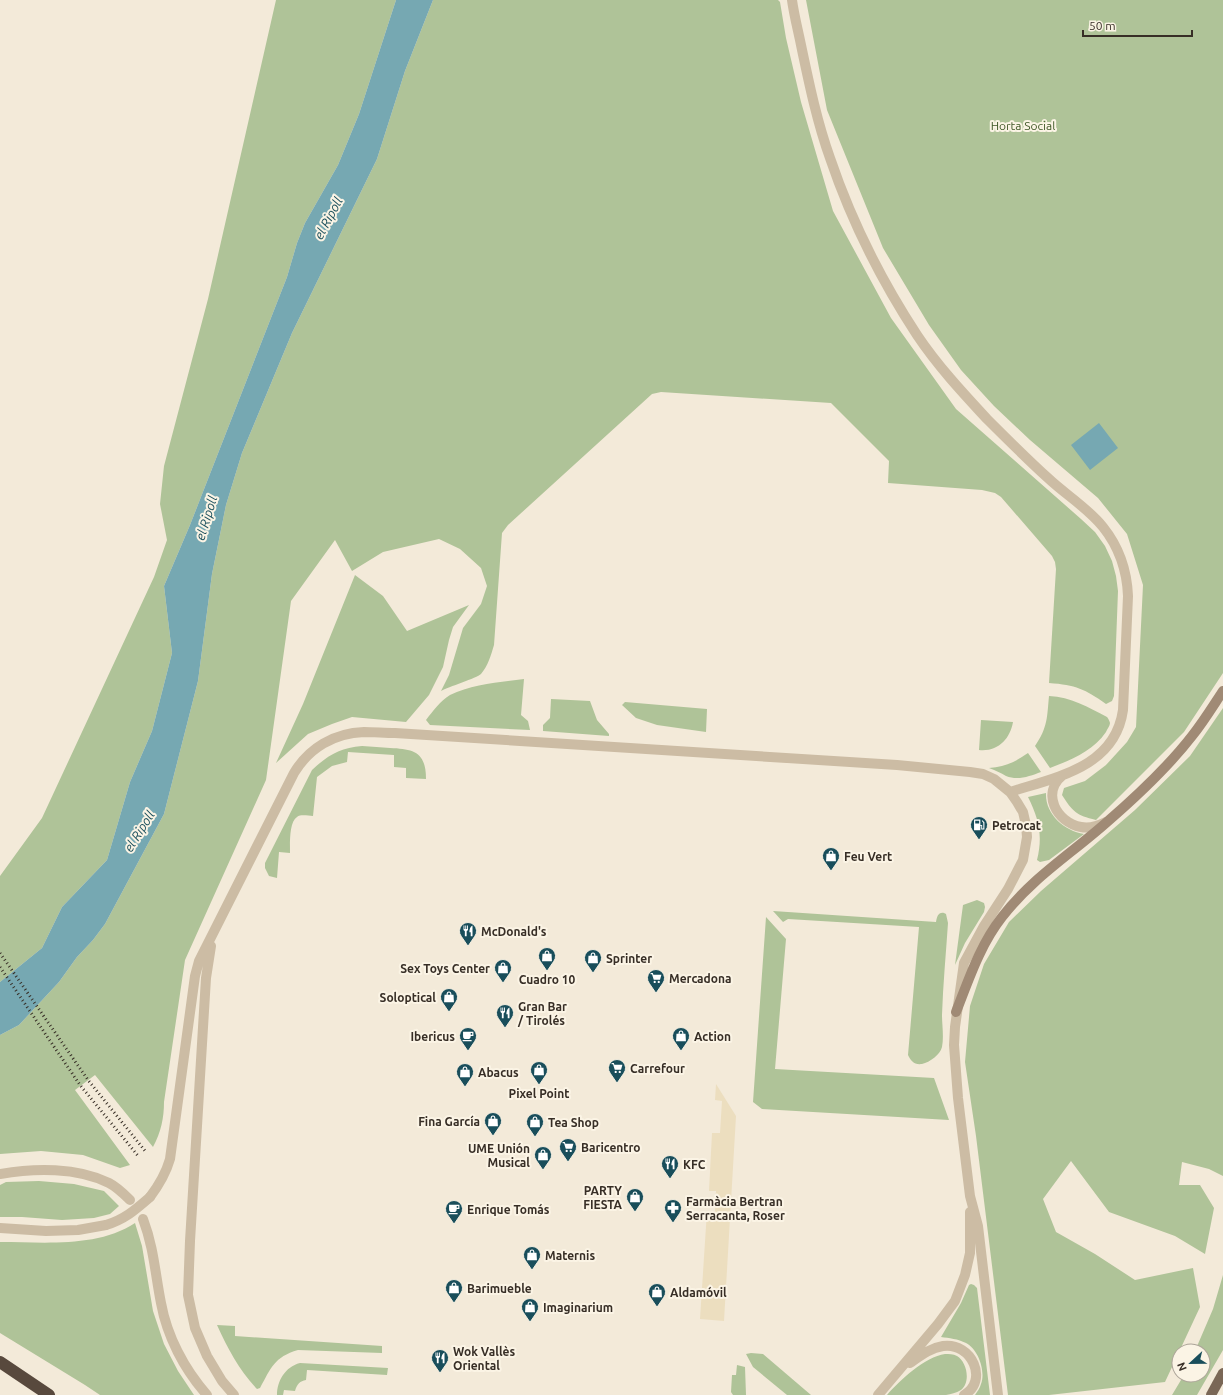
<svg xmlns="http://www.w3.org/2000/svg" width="1223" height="1395" font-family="Ubuntu,sans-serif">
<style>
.green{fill:#afc398}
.plaza{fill:#ecdebf}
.water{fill:#76a8b2}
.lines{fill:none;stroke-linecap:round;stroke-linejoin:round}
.street{stroke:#ccbca4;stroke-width:10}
.secondary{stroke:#a08a75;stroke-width:10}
.primary{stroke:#7a6756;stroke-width:10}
.highway{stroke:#58493d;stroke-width:12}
.rail{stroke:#372e26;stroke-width:3;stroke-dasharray:1 3;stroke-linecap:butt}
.street-bridge{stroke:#ccbca4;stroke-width:10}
.labels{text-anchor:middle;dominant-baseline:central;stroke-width:4;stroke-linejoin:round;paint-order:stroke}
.park-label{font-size:12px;fill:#405728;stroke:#fbf4e5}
.poi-label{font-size:12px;font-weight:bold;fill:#372e26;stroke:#fbf4e5;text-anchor:start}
.water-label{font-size:13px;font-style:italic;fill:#194e5b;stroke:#fbf4e5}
</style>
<rect width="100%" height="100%" fill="#f3ead9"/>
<!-- green -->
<path class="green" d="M276,0H396L359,114L338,165L305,223L297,243L287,277L190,525L164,586L172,653L152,731L130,782L107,860L62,907L42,948L0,982V876L42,818L154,577L167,540L160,504L164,466L208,299Z
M433,0H778L780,2L786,38L801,102L833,211L891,318L956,409L1081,519L1095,532L1105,546L1112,561L1116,576L1118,591L1114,696L1112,701L1106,704C1085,689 1076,685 1049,683L1056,569L1055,562L1052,556L1001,497L995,493L982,490L888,483L889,461L831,403L661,392L652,394L508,525L502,533L494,645C491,655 488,666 481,674C477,678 448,687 441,691L449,675L463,628L481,604L487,586L481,568L460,549L439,539L383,552L352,571L335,540L291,601L266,780L185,960L164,1102C164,1118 161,1132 153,1147L95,1075L75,1090L130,1165L120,1168L83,1155L41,1151L0,1154V1035L19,1025L59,982L77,957L93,940L105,924L164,814L198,681L212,574L226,505L242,453L292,333L377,159L405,71Z
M806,0H1223V673L1184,732L1096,820C1076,815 1073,812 1062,795L1064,788L1085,781L1106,765L1127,742L1136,727L1143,585L1127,534L1098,498L1030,440L994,406L961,370L929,325L883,248L827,110Z
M355,575L383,596L407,631L469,605L453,627L449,640L443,667L429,695L406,722L352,717L332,724L308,734L276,763L303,704Z
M524,679L521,715L528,721L530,730L430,725L426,720C433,711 440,701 450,695C472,684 500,682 524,679Z
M1049,696C1071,697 1088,707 1107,717C1108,718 1110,722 1110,723C1110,726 1107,729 1106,732C1093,751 1071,760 1050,768L1035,746C1048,727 1047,717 1049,696Z
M551,699L590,701L597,720L609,734V736L543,731V725L550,718Z
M625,702L707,709L706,732L657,725L636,718L622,705Z
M1223,708V1176L1209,1169L1182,1162L1179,1185H1200L1214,1208L1205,1254L1175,1236L1109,1212L1071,1161L1043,1199L1056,1232L1095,1254L1135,1280L1193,1268L1200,1307L1165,1382L1049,1395H1008L976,1136L965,1062L970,1006L984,964L1009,922L1041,891L1135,810L1190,756Z
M981,720L1013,722C1010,739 998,752 979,750Z
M362,746C372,747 381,747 390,748C414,749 426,752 426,779L406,778V768L394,767V755L348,752L347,762L332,766L317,777L313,816C308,816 301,814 297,817C289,822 290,844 290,853L279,852L277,878L269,876L265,868V863L312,770C328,755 340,748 362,746Z
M1028,753L1041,772C1030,776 1018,781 1006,776C1001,773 995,770 989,768C1005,767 1015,762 1028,753Z
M1046,793C1045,814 1064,831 1084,834L1049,860L1040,862L1037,860C1043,836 1039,819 1028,797Z
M977,900L984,903L985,907L984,912L965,943L955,965L963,905Z
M773,911L936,922C937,917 938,912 944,913L946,914L948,923C946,953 943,984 942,1015C942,1025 944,1037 942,1047C940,1055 930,1062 922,1064C914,1065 911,1061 908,1055L919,927L788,919L783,922Z
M766,917L786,939L775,1069L934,1078L949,1120L762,1109L753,1102Z
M39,1181L74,1184L104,1191L119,1206L110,1214L94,1218L62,1220L22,1217H0V1185L6,1182Z
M135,1223L142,1246L153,1311L164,1344L178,1371L194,1395H100L85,1385L0,1333V1242C44,1242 97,1248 135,1223Z
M1223,1275V1350L1197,1395H1172L1184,1375H1203V1351H1195L1213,1309Z
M971,1284L974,1285L977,1288L990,1395H975C977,1392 980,1388 981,1384C986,1371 978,1349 966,1343C958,1339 949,1338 941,1337L961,1303L969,1285Z
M217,1325L235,1326V1336L382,1346V1353L298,1350C274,1357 271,1368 260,1388L257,1389C239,1370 228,1349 217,1325Z
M751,1353L763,1354L811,1395H787L753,1367L746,1354Z
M945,1354C949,1354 953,1354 957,1356C967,1362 971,1382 961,1390C956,1393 951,1394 946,1395H887C900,1380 925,1357 945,1354Z
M300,1363L388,1368L387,1375L307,1370L306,1380C300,1381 297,1384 295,1391L284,1390L283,1395H277C277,1381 285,1367 300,1363Z
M737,1365L745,1367L746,1395H733L731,1392L732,1375H736Z"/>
<!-- plaza -->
<path class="plaza" d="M716,1084L736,1116L724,1321L700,1319L707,1211H715L716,1191H709L712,1133H720L722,1101L715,1100Z"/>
<!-- water -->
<path class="water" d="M396,0H433L405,71L377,159L292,333L242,453L226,505L212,574L198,681L164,814L105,924L93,940L77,957L59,982L19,1025L0,1035V982L42,948L62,907L107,860L130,782L152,731L172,653L164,586L190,525L287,277L297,243L305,223L338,165L359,114Z
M1099,423L1118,448L1090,470L1071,445Z"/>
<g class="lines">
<!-- street -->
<path class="street" d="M792,0C794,15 798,30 801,45C809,83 817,122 830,158C851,220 881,280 917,335C937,365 962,392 987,419C1007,439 1027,459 1048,478C1066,495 1088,508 1103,527C1119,547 1127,571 1128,596L1123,710C1115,767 1057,777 1010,792
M1063,775C1041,793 1056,822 1081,827C1090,829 1098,826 1106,822
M211,946L206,978L190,1241L188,1295L195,1328L207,1356L222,1381L234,1395
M0,1174C34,1168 77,1167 109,1183C117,1187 124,1194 130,1200
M150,1197C159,1185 166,1173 170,1159L195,976L199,961L294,773C309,748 334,733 364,732C374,732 385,733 395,733L897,765L970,772L983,774L994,779L1010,792L1017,802L1023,812L1026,825L1027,837L1023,860L1008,889L984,926L964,963L955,1027L954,1045L958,1098L970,1196L978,1226L998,1395
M143,1219C154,1248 155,1273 161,1303C167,1336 184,1369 207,1395
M0,1228L46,1231L78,1230L106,1225
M910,1363C920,1356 930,1348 943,1346C972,1342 989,1381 964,1395
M878,1395L938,1324L955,1301L965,1275L970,1253V1212"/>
<!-- secondary -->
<path class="secondary" d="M956,1012C969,979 980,945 1002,917C1032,878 1071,854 1107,822C1137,796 1168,767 1192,736C1204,721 1213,706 1223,691"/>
<!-- primary -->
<path class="primary" d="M1211,1395L1223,1373"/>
<!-- highway -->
<path class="highway" d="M0,1362L49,1395"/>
<!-- rail -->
<path class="rail" d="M0,953L88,1080L146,1152
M0,967L80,1085L139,1157"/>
<!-- street-bridge -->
<path class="street-bridge" d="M106,1225C125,1219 135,1210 150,1197"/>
</g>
<!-- icons -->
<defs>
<symbol id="fuel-pin" viewBox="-11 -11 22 30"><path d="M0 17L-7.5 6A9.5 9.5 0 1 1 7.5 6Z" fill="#194e5b" stroke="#fbf4e5"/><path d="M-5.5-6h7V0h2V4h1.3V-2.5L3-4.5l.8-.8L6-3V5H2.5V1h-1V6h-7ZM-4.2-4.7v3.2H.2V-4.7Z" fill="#fff"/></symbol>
<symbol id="shop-pin" viewBox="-11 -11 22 30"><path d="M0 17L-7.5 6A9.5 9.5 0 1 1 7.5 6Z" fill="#194e5b" stroke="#fbf4e5"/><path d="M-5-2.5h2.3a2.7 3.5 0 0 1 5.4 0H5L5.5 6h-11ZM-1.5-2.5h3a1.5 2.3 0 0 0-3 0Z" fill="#fff"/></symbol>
<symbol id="restaurant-pin" viewBox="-11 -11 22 30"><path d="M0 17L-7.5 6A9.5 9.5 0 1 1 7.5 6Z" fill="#194e5b" stroke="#fbf4e5"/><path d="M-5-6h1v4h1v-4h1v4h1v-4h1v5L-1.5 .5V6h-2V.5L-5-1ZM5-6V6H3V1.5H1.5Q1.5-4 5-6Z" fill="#fff"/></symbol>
<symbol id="supermarket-pin" viewBox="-11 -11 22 30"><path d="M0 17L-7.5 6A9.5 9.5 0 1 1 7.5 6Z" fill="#194e5b" stroke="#fbf4e5"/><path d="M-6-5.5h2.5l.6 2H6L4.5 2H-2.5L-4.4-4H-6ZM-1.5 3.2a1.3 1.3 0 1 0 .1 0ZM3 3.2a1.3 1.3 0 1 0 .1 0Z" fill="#fff"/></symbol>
<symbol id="cafe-pin" viewBox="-11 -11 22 30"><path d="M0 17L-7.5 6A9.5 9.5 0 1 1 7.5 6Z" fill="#194e5b" stroke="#fbf4e5"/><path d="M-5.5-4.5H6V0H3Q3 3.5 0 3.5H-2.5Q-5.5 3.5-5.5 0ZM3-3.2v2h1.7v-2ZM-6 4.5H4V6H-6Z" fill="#fff"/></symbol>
<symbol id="pharmacy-pin" viewBox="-11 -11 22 30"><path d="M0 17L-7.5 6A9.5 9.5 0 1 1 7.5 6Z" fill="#194e5b" stroke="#fbf4e5"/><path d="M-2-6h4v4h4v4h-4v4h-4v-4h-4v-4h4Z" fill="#fff"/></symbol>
</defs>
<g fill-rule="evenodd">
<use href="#fuel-pin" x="969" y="815" width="20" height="27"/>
<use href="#shop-pin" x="821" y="846" width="20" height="27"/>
<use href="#restaurant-pin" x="458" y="921" width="20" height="27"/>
<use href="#shop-pin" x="537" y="946" width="20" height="27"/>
<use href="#shop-pin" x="583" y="948" width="20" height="27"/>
<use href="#shop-pin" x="493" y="958" width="20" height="27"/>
<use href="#supermarket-pin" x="646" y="968" width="20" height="27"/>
<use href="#shop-pin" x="439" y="987" width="20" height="27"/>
<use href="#restaurant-pin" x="495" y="1003" width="20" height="27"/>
<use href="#cafe-pin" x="458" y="1026" width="20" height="27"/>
<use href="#shop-pin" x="671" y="1026" width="20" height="27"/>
<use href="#supermarket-pin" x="607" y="1058" width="20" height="27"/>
<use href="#shop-pin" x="529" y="1060" width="20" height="27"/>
<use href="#shop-pin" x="455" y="1062" width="20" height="27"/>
<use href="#shop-pin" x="483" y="1111" width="20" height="27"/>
<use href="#shop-pin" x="525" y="1112" width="20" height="27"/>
<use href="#supermarket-pin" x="558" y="1137" width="20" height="27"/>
<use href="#shop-pin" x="533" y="1145" width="20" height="27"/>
<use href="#restaurant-pin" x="660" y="1154" width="20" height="27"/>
<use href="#shop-pin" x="625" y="1187" width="20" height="27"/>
<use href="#pharmacy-pin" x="663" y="1198" width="20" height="27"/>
<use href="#cafe-pin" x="444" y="1199" width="20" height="27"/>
<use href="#shop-pin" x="522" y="1245" width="20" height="27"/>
<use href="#shop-pin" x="444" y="1278" width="20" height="27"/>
<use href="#shop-pin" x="647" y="1282" width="20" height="27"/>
<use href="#shop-pin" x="520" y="1297" width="20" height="27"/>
<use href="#restaurant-pin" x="430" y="1348" width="20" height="27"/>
</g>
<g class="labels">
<!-- park labels -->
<g class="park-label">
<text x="1023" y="125">Horta Social</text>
</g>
<!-- poi labels -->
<g class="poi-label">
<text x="992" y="825">Petrocat</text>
<text x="844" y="856">Feu Vert</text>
<text x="481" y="931">McDonald's</text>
<text x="606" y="958">Sprinter</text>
<text x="490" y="968" text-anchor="end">Sex Toys Center</text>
<text x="669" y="978">Mercadona</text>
<text x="547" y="979" text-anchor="middle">Cuadro 10</text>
<text x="436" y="997" text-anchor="end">Soloptical</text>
<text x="518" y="1006">Gran Bar<tspan x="518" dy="14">/ Tirolés</tspan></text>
<text x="455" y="1036" text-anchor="end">Ibericus</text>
<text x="694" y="1036">Action</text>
<text x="630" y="1068">Carrefour</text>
<text x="478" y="1072">Abacus</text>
<text x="539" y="1093" text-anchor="middle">Pixel Point</text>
<text x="480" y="1121" text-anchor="end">Fina García</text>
<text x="548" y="1122">Tea Shop</text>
<text x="581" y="1147">Baricentro</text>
<text x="530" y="1148" text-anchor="end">UME Unión<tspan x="530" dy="14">Musical</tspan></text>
<text x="683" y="1164">KFC</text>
<text x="622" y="1190" text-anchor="end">PARTY<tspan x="622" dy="14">FIESTA</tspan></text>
<text x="686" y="1201">Farmàcia Bertran<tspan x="686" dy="14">Serracanta, Roser</tspan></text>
<text x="467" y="1209">Enrique Tomás</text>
<text x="545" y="1255">Maternis</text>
<text x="467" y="1288">Barimueble</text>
<text x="670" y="1292">Aldamóvil</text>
<text x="543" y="1307">Imaginarium</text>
<text x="453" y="1351">Wok Vallès<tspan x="453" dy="14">Oriental</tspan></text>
</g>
<!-- water labels -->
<g class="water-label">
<text transform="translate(328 218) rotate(-62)">el Ripoll</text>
<text transform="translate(206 518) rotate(-73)">el Ripoll</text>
<text transform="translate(139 831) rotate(-58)">el Ripoll</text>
</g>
</g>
<!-- north arrow -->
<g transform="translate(1191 1363) rotate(248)"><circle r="19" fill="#fbf4e5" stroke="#ada599"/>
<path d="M0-3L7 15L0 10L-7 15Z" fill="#194e5b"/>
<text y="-6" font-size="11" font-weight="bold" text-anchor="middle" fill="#372e26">N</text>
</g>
<!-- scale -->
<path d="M1083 30v6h109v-6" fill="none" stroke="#372e26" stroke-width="2"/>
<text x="1089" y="30" font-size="12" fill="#372e26" stroke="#fbf4e5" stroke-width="3" paint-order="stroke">50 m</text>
</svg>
